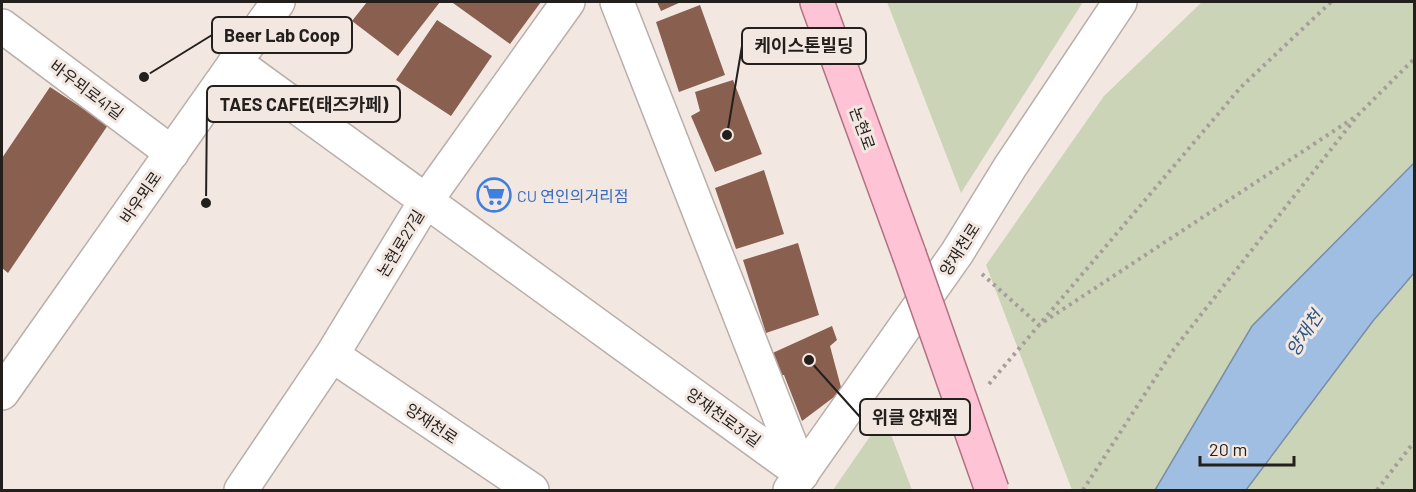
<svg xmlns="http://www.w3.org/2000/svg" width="1416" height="492" font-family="Barlow,'Noto Sans KR',sans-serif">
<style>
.green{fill:#ccd4b8}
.water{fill:#9fbee1;stroke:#7a8ea6;stroke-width:1.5}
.building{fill:#895f50}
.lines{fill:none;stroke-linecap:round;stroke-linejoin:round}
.street-casing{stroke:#b9aea9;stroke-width:36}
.secondary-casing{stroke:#b9aea9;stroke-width:36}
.primary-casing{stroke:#b17182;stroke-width:36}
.path{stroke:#a69e99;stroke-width:4;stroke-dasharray:3 4.5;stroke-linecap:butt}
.street{stroke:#fff;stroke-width:33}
.secondary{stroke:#fff;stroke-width:33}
.primary{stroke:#fec4d5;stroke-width:33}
.primary-bridge-casing{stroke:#b17182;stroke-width:36;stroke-linecap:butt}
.primary-bridge{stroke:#fec4d5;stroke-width:33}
.labels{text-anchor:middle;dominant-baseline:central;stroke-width:6;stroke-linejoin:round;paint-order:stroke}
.street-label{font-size:16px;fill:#231f1d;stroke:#f2e7e1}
.shop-label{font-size:16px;fill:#366cbe;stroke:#f2e7e1;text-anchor:start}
.water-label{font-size:18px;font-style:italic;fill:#2a5684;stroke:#f2e7e1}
.leader{fill:none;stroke:#231f1d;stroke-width:2}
.callout-dot{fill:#231f1d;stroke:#f2e7e1;stroke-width:2}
.callout{fill:#f2e7e1;stroke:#231f1d;stroke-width:2}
.callout-label{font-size:18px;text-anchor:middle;font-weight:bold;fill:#231f1d}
</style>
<rect width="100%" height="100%" fill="#f2e7e1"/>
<!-- green -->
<path class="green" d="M887,2H1083L961,193Z
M1202,2H1414V490H1072L986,265L1104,96Z
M884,416L912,490H833Z"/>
<!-- water -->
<path class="water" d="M1414,163V273L1373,321L1246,490H1155L1252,326Z"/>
<!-- building -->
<path class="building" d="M367,2H440L398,56L352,21Z
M455,2H541L510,44L453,3Z
M657,2H681L661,11Z
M700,5L725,75L679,92L656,22Z
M437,20L492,56L451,116L396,80Z
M733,80L762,154L715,172L691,116L700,111L695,92Z
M50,87L108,125L8,273L2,268V158Z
M764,170L784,234L736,249L715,188Z
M798,243L819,315L766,333L743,260Z
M832,326L837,340L830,346L842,391L802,421L784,375H773L766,356Z"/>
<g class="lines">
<defs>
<path id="street" d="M617,2L802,474
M2,26L172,153
M235,62L802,474
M332,355L532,490
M241,490L332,355L425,202L568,2"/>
<path id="secondary" d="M2,393L278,2
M790,490L957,253L1010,167L1120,2"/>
<path id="primary" d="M817,2L909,254"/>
</defs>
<!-- street casing -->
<use href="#street" class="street-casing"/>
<!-- secondary casing -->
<use href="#secondary" class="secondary-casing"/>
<!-- primary casing -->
<use href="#primary" class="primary-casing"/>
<!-- path -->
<path class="path" d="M982,274L1039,325L1355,117
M989,384L1241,87L1331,2
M1083,490L1174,349L1358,115L1414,59
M1377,490L1414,442"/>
<!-- street -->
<use href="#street" class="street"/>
<!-- secondary -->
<use href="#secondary" class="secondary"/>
<!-- primary -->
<use href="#primary" class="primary"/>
<defs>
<path id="primary-bridge" d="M909,254L992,490"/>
</defs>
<!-- primary-bridge casing -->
<use href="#primary-bridge" class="primary-bridge-casing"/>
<!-- primary-bridge -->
<use href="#primary-bridge" class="primary-bridge"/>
</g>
<!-- icons -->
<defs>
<symbol id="supermarket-ring" viewBox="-11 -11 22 22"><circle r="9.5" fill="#f2e7e1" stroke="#3f7fe0" stroke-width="1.5"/><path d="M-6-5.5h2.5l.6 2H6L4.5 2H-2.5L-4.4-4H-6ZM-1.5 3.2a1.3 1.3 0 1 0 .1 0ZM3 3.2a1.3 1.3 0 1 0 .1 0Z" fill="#3f7fe0"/></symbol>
</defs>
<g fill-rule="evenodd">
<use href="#supermarket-ring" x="475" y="176" width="38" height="38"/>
</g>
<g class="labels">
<!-- street labels -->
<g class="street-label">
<text transform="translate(87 89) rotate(37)">바우뫼로41길</text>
<text transform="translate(863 128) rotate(70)">논현로</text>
<text transform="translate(140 197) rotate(-55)">바우뫼로</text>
<text transform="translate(400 243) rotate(-59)">논현로27길</text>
<text transform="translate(959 249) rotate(-57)">양재천로</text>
<text transform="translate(724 417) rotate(36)">양재천로31길</text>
<text transform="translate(432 423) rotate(34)">양재천로</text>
</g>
<!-- shop labels -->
<g class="shop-label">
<text x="517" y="195">CU 연인의거리점</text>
</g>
<!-- water labels -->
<g class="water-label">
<text transform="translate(1304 333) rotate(-57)">양재천</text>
</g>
</g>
<!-- callouts -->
<path class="leader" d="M144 77L212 35M727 135L742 46M206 203L207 104M809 360L860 417"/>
<g class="callout-dot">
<circle cx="144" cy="77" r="6"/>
<circle cx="727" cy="135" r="6"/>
<circle cx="206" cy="203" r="6"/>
<circle cx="809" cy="360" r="6"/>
</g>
<g class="callout">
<rect x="212" y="17" width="140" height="36" rx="6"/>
<rect x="742" y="28" width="124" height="36" rx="6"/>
<rect x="207" y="86" width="193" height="36" rx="6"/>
<rect x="860" y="399" width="110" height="36" rx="6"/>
</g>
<g class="callout-label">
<text x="282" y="42">Beer Lab Coop</text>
<text x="804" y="52">케이스톤빌딩</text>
<text x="304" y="111">TAES CAFE(태즈카페)</text>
<text x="915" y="424">위클 양재점</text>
</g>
<!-- border -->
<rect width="1416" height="492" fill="none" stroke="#231f1d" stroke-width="6"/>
<!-- scale -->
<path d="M1200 456v9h94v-9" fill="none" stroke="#231f1d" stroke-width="3"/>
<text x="1209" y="456" font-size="18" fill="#231f1d" stroke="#f2e7e1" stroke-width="4.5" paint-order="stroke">20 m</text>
</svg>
